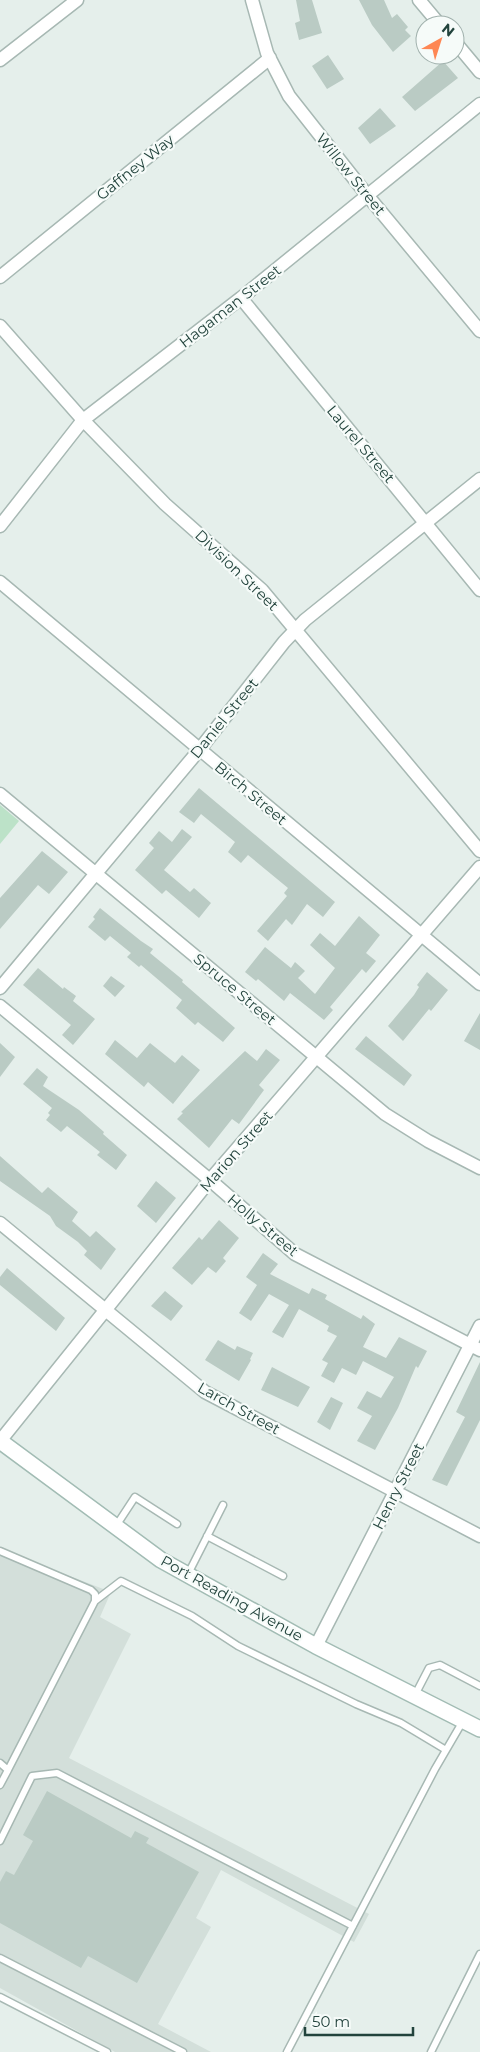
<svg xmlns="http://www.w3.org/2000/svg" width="480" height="2052" font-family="Montserrat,sans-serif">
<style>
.built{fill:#d3dfda}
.green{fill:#bce2c8}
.building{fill:#bacbc4}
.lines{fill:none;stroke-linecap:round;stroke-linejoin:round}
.lane-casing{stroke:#a7b8b3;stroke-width:9}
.street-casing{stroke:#a7b8b3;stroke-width:15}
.secondary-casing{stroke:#a2bcb4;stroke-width:18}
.lane{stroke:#fff;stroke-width:6}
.street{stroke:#fff;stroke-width:12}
.secondary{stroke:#fff;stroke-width:15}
.labels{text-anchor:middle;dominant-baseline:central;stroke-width:4.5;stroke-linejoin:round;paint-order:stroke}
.street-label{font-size:15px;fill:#22433c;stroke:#f6fbf9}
</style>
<rect width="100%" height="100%" fill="#e5efeb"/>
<!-- built -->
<path class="built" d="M0,1549L111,1592L100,1617L131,1634L69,1758L369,1914L354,1942L221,1870L196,1918L211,1927L158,2024L211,2052H115L0,1988Z"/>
<!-- green -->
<path class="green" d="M0,805L19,821L0,844Z"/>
<!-- building -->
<path class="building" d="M296,0H312L322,33L299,40L295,23L300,21Z
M359,0H384L392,18L397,14L408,27L405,30L411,36L393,52L372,25Z
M328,55L344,79L327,89L312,66Z
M443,61L458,78L415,111L402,97Z
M380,108L396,126L370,144L358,128Z
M199,788L335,902L323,917L307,904L292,925L286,919L268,941L257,931L287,896L284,893L288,888L248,855L241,863L228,852L235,842L201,814L194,823L179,812Z
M182,829L192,837L164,870L190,892L194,888L211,903L199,918L166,890L162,894L135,870L154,848L149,843L159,831L172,842Z
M42,851L68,872L49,894L38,885L0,929V898Z
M100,908L141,941L153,949L150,953L183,980L182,982L235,1028L223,1042L198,1022L195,1025L176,1008L182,1000L141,965L139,967L127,957L131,953L110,936L105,941L88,927L95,919L93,917Z
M359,916L380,935L366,953L376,961L366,973L362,969L330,1007L333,1010L324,1020L290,993L284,1001L258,979L256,981L245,972L265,947L291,968L295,962L305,971L298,978L315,994L335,968L310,945L320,933L335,946Z
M38,968L63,989L64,987L76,996L73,1001L95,1019L73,1045L62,1035L71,1025L23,985Z
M427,972L448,990L431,1011L429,1009L403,1041L388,1026L414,995L419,987L417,985Z
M111,976L125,986L115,997L103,986Z
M480,1013V1050L464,1041Z
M366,1036L412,1075L404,1086L355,1049Z
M115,1040L137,1058L150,1043L175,1063L182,1055L200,1070L173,1104L148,1082L144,1087L105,1054Z
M0,1043L15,1057L0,1077Z
M266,1049L280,1060L259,1085L264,1090L239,1124L232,1119L209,1148L177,1119L183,1113L181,1112L245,1051L257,1061Z
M37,1068L48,1077L43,1086L79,1110L104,1132L103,1134L127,1155L116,1170L97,1155L100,1152L67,1126L61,1132L46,1120L50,1115L48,1113L52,1108L23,1084Z
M0,1156L42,1193L48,1187L78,1212L72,1221L90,1237L96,1231L116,1249L101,1270L84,1255L87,1251L78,1242L56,1226L50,1216L0,1181Z
M156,1181L176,1198L156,1223L137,1206Z
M219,1220L239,1238L223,1258L226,1261L216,1273L208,1267L192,1285L172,1268L199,1237L202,1240Z
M263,1253L278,1264L270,1274L309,1294L312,1288L327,1295L325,1299L361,1319L363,1315L375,1324L363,1347L386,1358L399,1337L427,1351L418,1368L416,1366L398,1408L375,1450L357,1441L372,1416L357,1408L367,1391L381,1398L394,1377L363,1361L356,1375L342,1368L334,1383L321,1376L328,1363L322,1360L337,1336L327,1331L329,1326L299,1309L283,1338L272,1332L289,1305L269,1294L251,1321L239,1313L257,1285L246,1277Z
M7,1268L65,1318L56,1331L0,1285V1277Z
M165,1291L183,1306L171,1321L151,1306Z
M218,1340L235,1350L237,1346L253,1353L250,1359L251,1360L239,1381L205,1360Z
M480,1362V1420L447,1486L432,1480L465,1417L456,1412Z
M272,1367L310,1387L298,1407L261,1390Z
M331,1397L343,1403L330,1430L317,1422Z
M47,1791L131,1838L135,1831L149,1838L146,1843L199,1872L137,1983L88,1956L81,1968L0,1923V1882L6,1871L14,1875L33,1841L23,1835Z"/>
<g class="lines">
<defs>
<path id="lane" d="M116,1526L135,1497L177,1524
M207,1536L283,1576
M0,1551L91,1590L95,1594V1601L8,1770
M188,1574L223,1505
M95,1601L121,1581L192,1616L238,1646L356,1704L401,1723L446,1750
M415,1695L429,1668L440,1665L480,1686
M0,1763L8,1770L0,1785
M0,1841L32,1776L57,1773L353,1926
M0,1958L183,2052
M0,1997L107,2052
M287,2052L435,1769L463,1721
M431,2052L480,1954"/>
<path id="street" d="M252,0L267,53L289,96L367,195L480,331
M419,0L440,25
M455,42L480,72
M0,60L77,0
M0,277L270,58
M241,298L480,590
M0,326L83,420L165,504L262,590L480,851
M0,526L83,420L241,298L480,104
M0,582L480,984
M0,794L385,1114L428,1141L480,1168
M0,988L200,749L284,642L305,620L480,479
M0,1006L210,1180L295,1254L480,1350
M0,1223L205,1392L480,1536
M0,1441L210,1180L480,867
M316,1646L480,1326"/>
<path id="secondary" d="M0,1441L161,1560L316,1646L480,1729"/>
</defs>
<!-- lane casing -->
<use href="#lane" class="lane-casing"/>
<!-- street casing -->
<use href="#street" class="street-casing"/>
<!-- secondary casing -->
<use href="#secondary" class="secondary-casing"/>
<!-- lane -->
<use href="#lane" class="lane"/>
<!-- street -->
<use href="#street" class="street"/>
<!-- secondary -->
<use href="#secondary" class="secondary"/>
</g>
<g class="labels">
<!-- street labels -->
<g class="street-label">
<text transform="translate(135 167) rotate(-39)">Gaffney Way</text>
<text transform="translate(351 174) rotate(51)">Willow Street</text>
<text transform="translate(230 306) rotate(-38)">Hagaman Street</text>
<text transform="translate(361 444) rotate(50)">Laurel Street</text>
<text transform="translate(237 570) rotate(44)">Division Street</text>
<text transform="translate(224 718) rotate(-51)">Daniel Street</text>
<text transform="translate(251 793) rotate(40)">Birch Street</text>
<text transform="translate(235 989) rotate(40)">Spruce Street</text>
<text transform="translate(236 1151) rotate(-49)">Marion Street</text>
<text transform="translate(263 1225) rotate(40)">Holly Street</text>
<text transform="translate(239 1408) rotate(29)">Larch Street</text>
<text transform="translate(398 1486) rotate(-63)">Henry Street</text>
<text transform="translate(232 1598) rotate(29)">Port Reading Avenue</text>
</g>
</g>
<!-- north arrow -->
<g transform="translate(440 40) rotate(39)"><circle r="24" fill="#f6fbf9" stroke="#a1b1ad"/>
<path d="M0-4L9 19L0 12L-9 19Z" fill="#fe8754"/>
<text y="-8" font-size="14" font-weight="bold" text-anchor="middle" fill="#22433c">N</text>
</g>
<!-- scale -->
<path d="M305 2027v8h108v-8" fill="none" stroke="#22433c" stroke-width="2.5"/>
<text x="312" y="2027" font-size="15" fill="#22433c" stroke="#f6fbf9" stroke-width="4" paint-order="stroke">50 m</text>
</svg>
